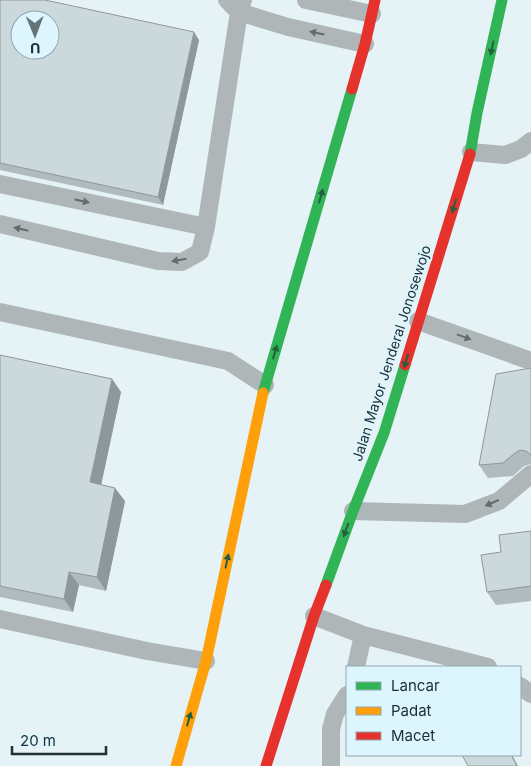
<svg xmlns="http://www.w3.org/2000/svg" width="531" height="766" font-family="Inter,sans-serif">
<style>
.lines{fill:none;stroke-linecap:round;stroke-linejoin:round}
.lane{stroke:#aeb6b8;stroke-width:18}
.fast{stroke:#30b455;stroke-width:11}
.slow{stroke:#ff9f0a;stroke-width:11}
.jam{stroke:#e5322d;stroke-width:11}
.wall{fill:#afbbbe}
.shaded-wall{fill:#8e989b}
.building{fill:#cbd9dd;stroke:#8e989b;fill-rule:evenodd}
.oneway{fill:#606c70}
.oneway2{fill:#265e40}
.labels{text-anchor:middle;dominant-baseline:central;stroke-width:4;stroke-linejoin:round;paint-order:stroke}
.street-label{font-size:14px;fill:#203035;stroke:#ddf6fe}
</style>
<rect width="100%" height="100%" fill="#e5f2f6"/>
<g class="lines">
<!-- lane -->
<path class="lane" d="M227,0L239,12L288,27L365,44
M306,0L372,14
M471,152L505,155L521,149L531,141
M0,184L206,227
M0,224L158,261L182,262L200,252L206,227L239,12L243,0
M0,312L228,361L265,385
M418,321L531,361
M353,511L465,514L499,501L531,474
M314,616L363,635L488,667
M0,619L147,651L206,661
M356,667L363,635
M520,686L531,694
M331,766V729L335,714L347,695"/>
<!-- fast -->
<path class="fast" d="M470,154L477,113L502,0
M263,393L352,89
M326,585L353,511L384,433L405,365"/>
<!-- slow -->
<path class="slow" d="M176,766L206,661L263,393"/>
<!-- jam -->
<path class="jam" d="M352,89L365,44L375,0
M405,365L470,154
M266,766L314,616L326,585"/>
</g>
<!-- wall -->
<path class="wall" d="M0,0L199,40L163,205L0,170Z
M0,355L112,379L121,392L101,484L125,501L106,591L79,585L73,612L0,597Z
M531,368V464L524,466L513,476L488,478L479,465Z
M531,531V601L496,605L487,592L501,552Z"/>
<!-- shaded-wall -->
<path class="shaded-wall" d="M194,32L199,40L163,205L158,197Z
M112,379L121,392L99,495L90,482Z
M115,488L125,501L106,591L97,577Z
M69,572L79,585L73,612L64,599Z
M511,755H512L518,766H517Z"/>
<!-- building -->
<path class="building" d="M0,0H45L194,32L158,197L0,163ZM20,20H50V50H20Z
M0,355L112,379L90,482L115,488L97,577L69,572L64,599L0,586Z
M531,368V456L530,454L526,451L520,450L515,453L503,463L479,465L496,374Z
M531,531V586L487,592L481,555L501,552L499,535Z
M462,755H511L517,766H468Z"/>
<!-- one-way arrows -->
<defs><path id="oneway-solid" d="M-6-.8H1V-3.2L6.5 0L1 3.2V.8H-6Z" transform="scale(1.25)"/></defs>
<g class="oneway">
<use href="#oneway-solid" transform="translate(317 33) rotate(-168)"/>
<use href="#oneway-solid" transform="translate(82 201) rotate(12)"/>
<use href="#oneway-solid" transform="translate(21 229) rotate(-167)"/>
<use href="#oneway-solid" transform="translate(179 260) rotate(170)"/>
<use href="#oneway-solid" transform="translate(464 337) rotate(20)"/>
<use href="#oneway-solid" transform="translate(492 503) rotate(156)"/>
</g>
<g class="oneway2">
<use href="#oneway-solid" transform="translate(492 48) rotate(102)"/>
<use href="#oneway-solid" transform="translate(321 196) rotate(-74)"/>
<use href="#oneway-solid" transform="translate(454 206) rotate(107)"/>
<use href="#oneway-solid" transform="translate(275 352) rotate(-74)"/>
<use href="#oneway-solid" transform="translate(406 361) rotate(107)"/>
<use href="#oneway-solid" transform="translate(346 530) rotate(110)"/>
<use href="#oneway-solid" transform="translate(227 561) rotate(-78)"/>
<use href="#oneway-solid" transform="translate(189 719) rotate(-74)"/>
</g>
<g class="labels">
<!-- street labels -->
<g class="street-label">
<text transform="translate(391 353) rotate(-72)">Jalan Mayor Jenderal Jonosewojo</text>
</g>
</g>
<!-- legend -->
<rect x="346" y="666" width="175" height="90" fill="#ddf6fe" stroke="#91a7ae"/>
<rect x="356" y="682" width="25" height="8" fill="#30b455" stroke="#91a7ae"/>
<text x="391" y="691" font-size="15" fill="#203035">Lancar</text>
<rect x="356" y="707" width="25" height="8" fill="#ff9f0a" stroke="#91a7ae"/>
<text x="391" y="716" font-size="15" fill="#203035">Padat</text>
<rect x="356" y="732" width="25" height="8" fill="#e5322d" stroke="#91a7ae"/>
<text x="391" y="741" font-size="15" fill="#203035">Macet</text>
<!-- north arrow -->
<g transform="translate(35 35) rotate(179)"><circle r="24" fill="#ddf6fe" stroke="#91a7ae"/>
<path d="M0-4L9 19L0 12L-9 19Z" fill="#657479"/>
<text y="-8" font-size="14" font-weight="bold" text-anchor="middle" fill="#203035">U</text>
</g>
<!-- scale -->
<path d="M12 746v8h94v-8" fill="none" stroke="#203035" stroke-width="2.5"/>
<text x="20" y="746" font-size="15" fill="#203035" stroke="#ddf6fe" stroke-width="4" paint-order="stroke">20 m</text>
</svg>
